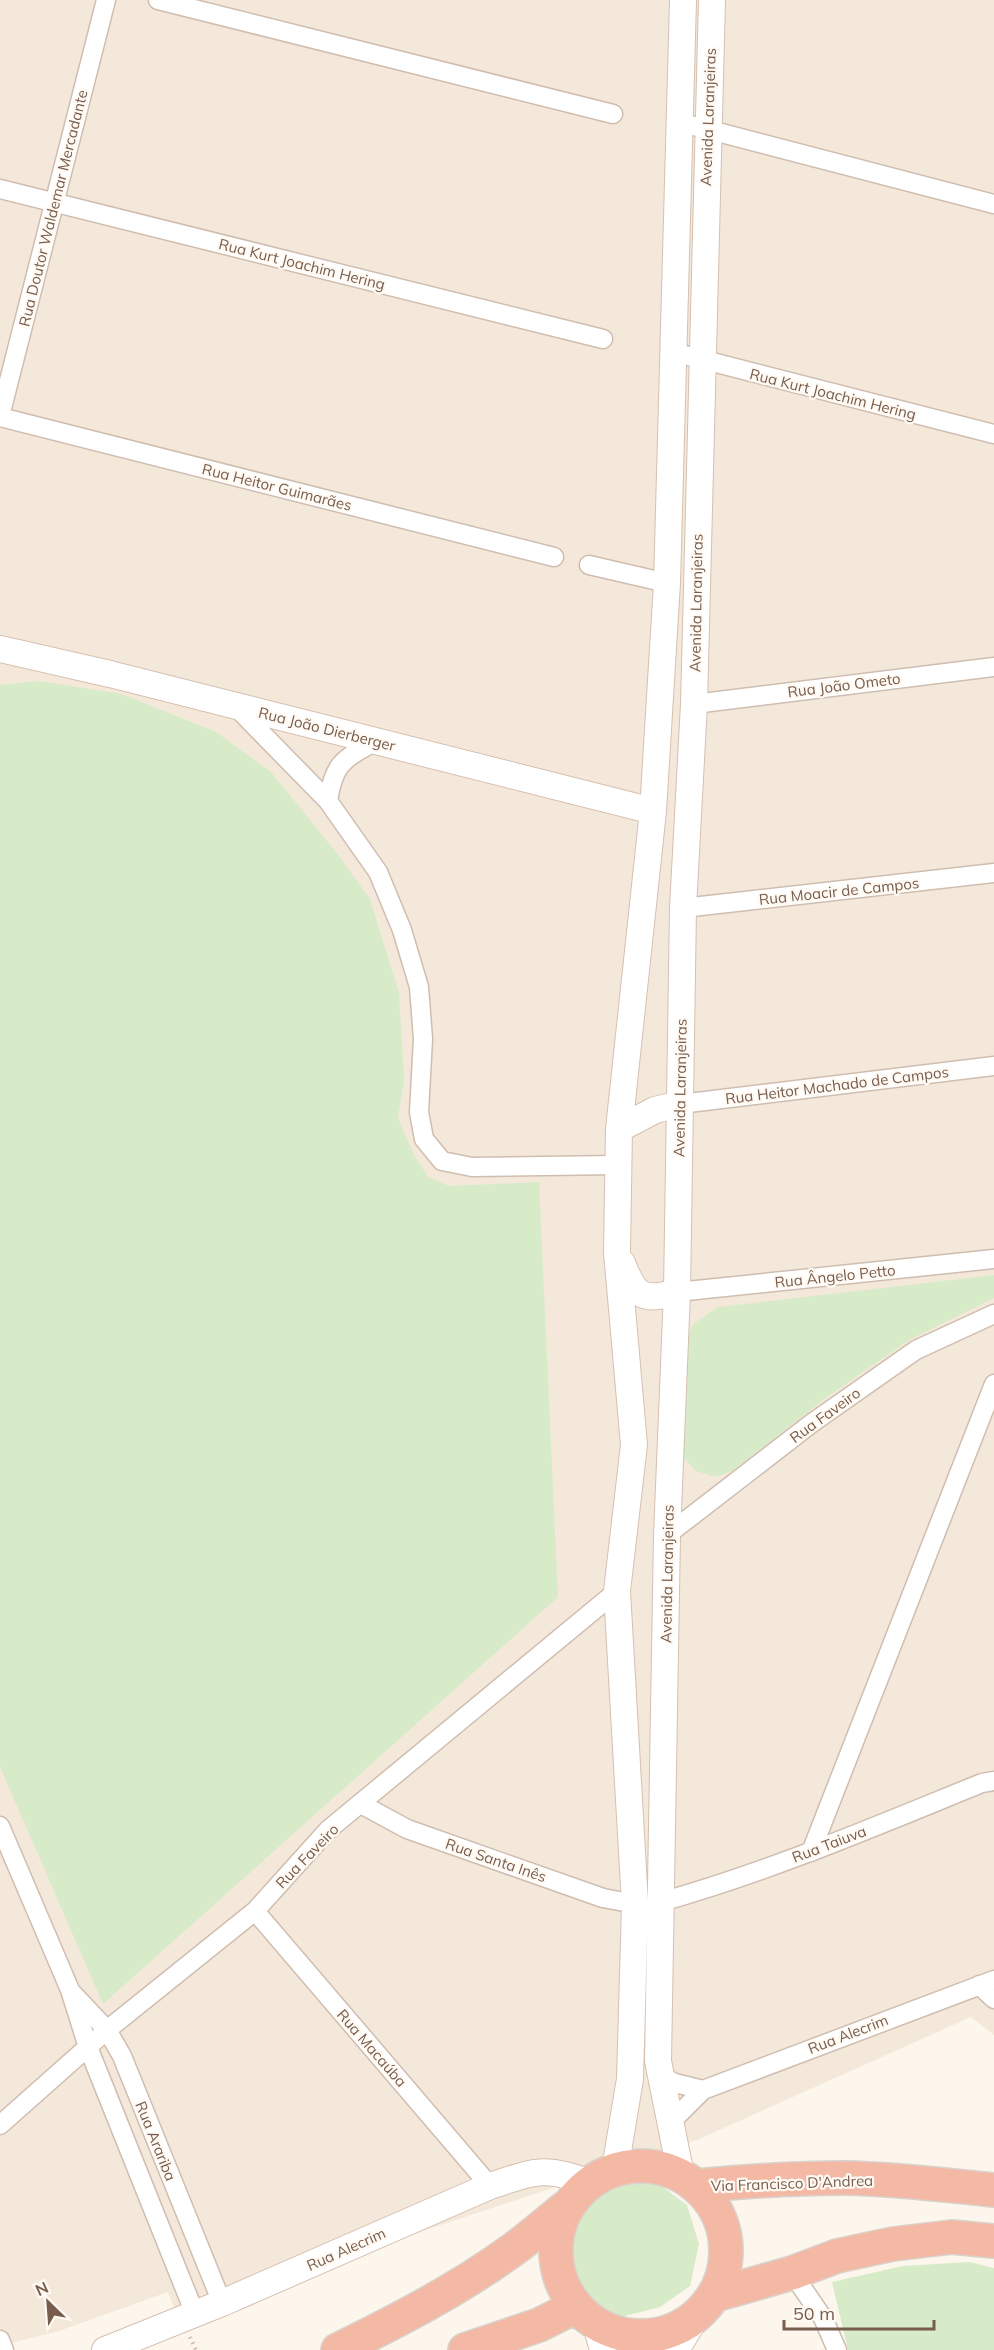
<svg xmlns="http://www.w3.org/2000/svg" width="994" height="2350" font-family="Mulish,sans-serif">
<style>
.residential{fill:#f4e8da}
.green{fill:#d7ebc9}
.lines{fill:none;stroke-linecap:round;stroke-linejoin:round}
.street-casing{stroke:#cfbeb0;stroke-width:21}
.secondary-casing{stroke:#d5c0b0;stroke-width:28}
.highway-casing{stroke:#d9d2cd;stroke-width:36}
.path{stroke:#d7b9a6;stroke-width:4;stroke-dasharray:1.5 4.5;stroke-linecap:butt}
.street{stroke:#fff;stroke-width:18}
.secondary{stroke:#fff;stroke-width:26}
.highway{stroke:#f4b9a5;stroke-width:33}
.labels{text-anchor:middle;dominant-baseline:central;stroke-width:4.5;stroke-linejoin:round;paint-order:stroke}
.street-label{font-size:15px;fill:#785d4e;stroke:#fffaf3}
</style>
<rect width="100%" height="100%" fill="#fcf6ec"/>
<!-- residential -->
<path class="residential" d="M0,0H994V2035L971,2017L697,2140L176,2313L168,2292L59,2331L0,2346Z"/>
<!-- green -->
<path class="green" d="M39,681L122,694L216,732L271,772L339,856L370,899L399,993L404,1080L398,1118L414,1155L428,1177L449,1186L539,1182L558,1597L103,2004L0,1767V685Z
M994,1275V1298L909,1340L827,1397L732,1471L715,1477L696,1471L681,1455L685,1345L693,1324L718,1307Z
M652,2179L687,2205L699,2244L690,2286L660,2307L617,2318L593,2302L567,2269L570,2230L592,2197L614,2181Z
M969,2262L994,2268V2350H848L832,2282L903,2266Z"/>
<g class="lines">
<defs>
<path id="street" d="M158,0L613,114
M679,122L994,204
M0,189L603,339
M673,352L994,434
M0,416L106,0
M0,417L554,557
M589,565L667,583
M694,704L994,667
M235,706L328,801L378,872L402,930L419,987L423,1039L419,1112L424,1139L442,1161L472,1167L617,1165
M328,801C334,762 344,759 376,741
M683,908L994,873
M680,1104L994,1066
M677,1292L994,1259
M667,1535L812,1423L916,1350L994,1314
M361,1804L407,1829L603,1898L635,1904
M0,1826L70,1990L88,2047L195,2314
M811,1852L994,1384
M661,1902C771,1871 876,1826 982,1783L994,1781
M255,1911L490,2186
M979,1985L994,1999
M73,1994L107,2030L122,2056L222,2303
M660,2076L675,2083L703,2090
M669,2124L703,2090L994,1980
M0,2125L107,2030L255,1911L328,1830L617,1591
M792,2273L823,2318L837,2350
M0,2340L4,2350"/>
<path id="secondary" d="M0,649L110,674L653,811
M619,1129L655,1110L680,1104
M622,1263C635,1296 641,1302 677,1292
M615,2169L630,2079L635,1904L617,1591L634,1445L617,1252L619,1129L653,811L667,583L683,0
M681,2175L658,2061L667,1535L677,1292L683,908L694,704L712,0
M596,2325L603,2350
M105,2350L222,2303L490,2186C533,2172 545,2165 589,2183
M676,2350L696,2317"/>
<path id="highway" d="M556 2251a85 85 0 1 1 170 0a85 85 0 1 1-170 0Z
M698,2186C747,2181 797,2178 846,2178C895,2179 945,2185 994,2190
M715,2295L792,2273L837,2256L893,2244L952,2237L994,2241
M338,2350C397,2321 457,2290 511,2251C531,2237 549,2220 569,2205
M465,2350L539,2325L575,2307"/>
</defs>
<!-- street casing -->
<use href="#street" class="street-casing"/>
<!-- secondary casing -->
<use href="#secondary" class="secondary-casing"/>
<!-- highway casing -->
<use href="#highway" class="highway-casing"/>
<!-- path -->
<path class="path" d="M190,2337L196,2350"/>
<!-- street -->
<use href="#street" class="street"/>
<!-- secondary -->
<use href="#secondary" class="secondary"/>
<!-- highway -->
<use href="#highway" class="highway"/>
</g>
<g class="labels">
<!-- street labels -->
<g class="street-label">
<text transform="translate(708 117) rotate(-88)">Avenida Laranjeiras</text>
<text transform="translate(53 208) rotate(-76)">Rua Doutor Waldemar Mercadante</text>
<text transform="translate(302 264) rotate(14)">Rua Kurt Joachim Hering</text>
<text transform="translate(833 394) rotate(14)">Rua Kurt Joachim Hering</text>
<text transform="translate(277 487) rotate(14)">Rua Heitor Guimarães</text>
<text transform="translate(696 603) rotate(-89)">Avenida Laranjeiras</text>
<text transform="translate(844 685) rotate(-7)">Rua João Ometo</text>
<text transform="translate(327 729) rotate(14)">Rua João Dierberger</text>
<text transform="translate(839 891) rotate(-6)">Rua Moacir de Campos</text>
<text transform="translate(837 1085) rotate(-7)">Rua Heitor Machado de Campos</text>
<text transform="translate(680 1088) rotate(-89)">Avenida Laranjeiras</text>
<text transform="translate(835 1276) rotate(-6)">Rua Ângelo Petto</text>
<text transform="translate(825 1415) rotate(-36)">Rua Faveiro</text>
<text transform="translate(667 1574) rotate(-89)">Avenida Laranjeiras</text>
<text transform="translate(829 1844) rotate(-21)">Rua Taiuva</text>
<text transform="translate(307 1856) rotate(-46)">Rua Faveiro</text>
<text transform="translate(496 1860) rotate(19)">Rua Santa Inês</text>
<text transform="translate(848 2034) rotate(-21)">Rua Alecrim</text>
<text transform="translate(372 2048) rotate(49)">Rua Macaúba</text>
<text transform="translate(156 2141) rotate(68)">Rua Arariba</text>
<text transform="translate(792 2183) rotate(-2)">Via Francisco D'Andrea</text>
<text transform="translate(346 2249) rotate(-24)">Rua Alecrim</text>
</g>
</g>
<!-- north arrow -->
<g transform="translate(48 2302) rotate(335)" stroke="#fffaf3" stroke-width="4.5" paint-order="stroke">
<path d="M0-4.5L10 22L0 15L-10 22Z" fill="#785d4e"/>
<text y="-9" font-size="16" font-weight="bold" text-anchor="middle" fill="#785d4e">N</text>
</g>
<!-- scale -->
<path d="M784 2320v9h150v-9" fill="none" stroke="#785d4e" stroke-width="3"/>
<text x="793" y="2320" font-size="18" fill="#785d4e" stroke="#fffaf3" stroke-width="4.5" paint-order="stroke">50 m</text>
</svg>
